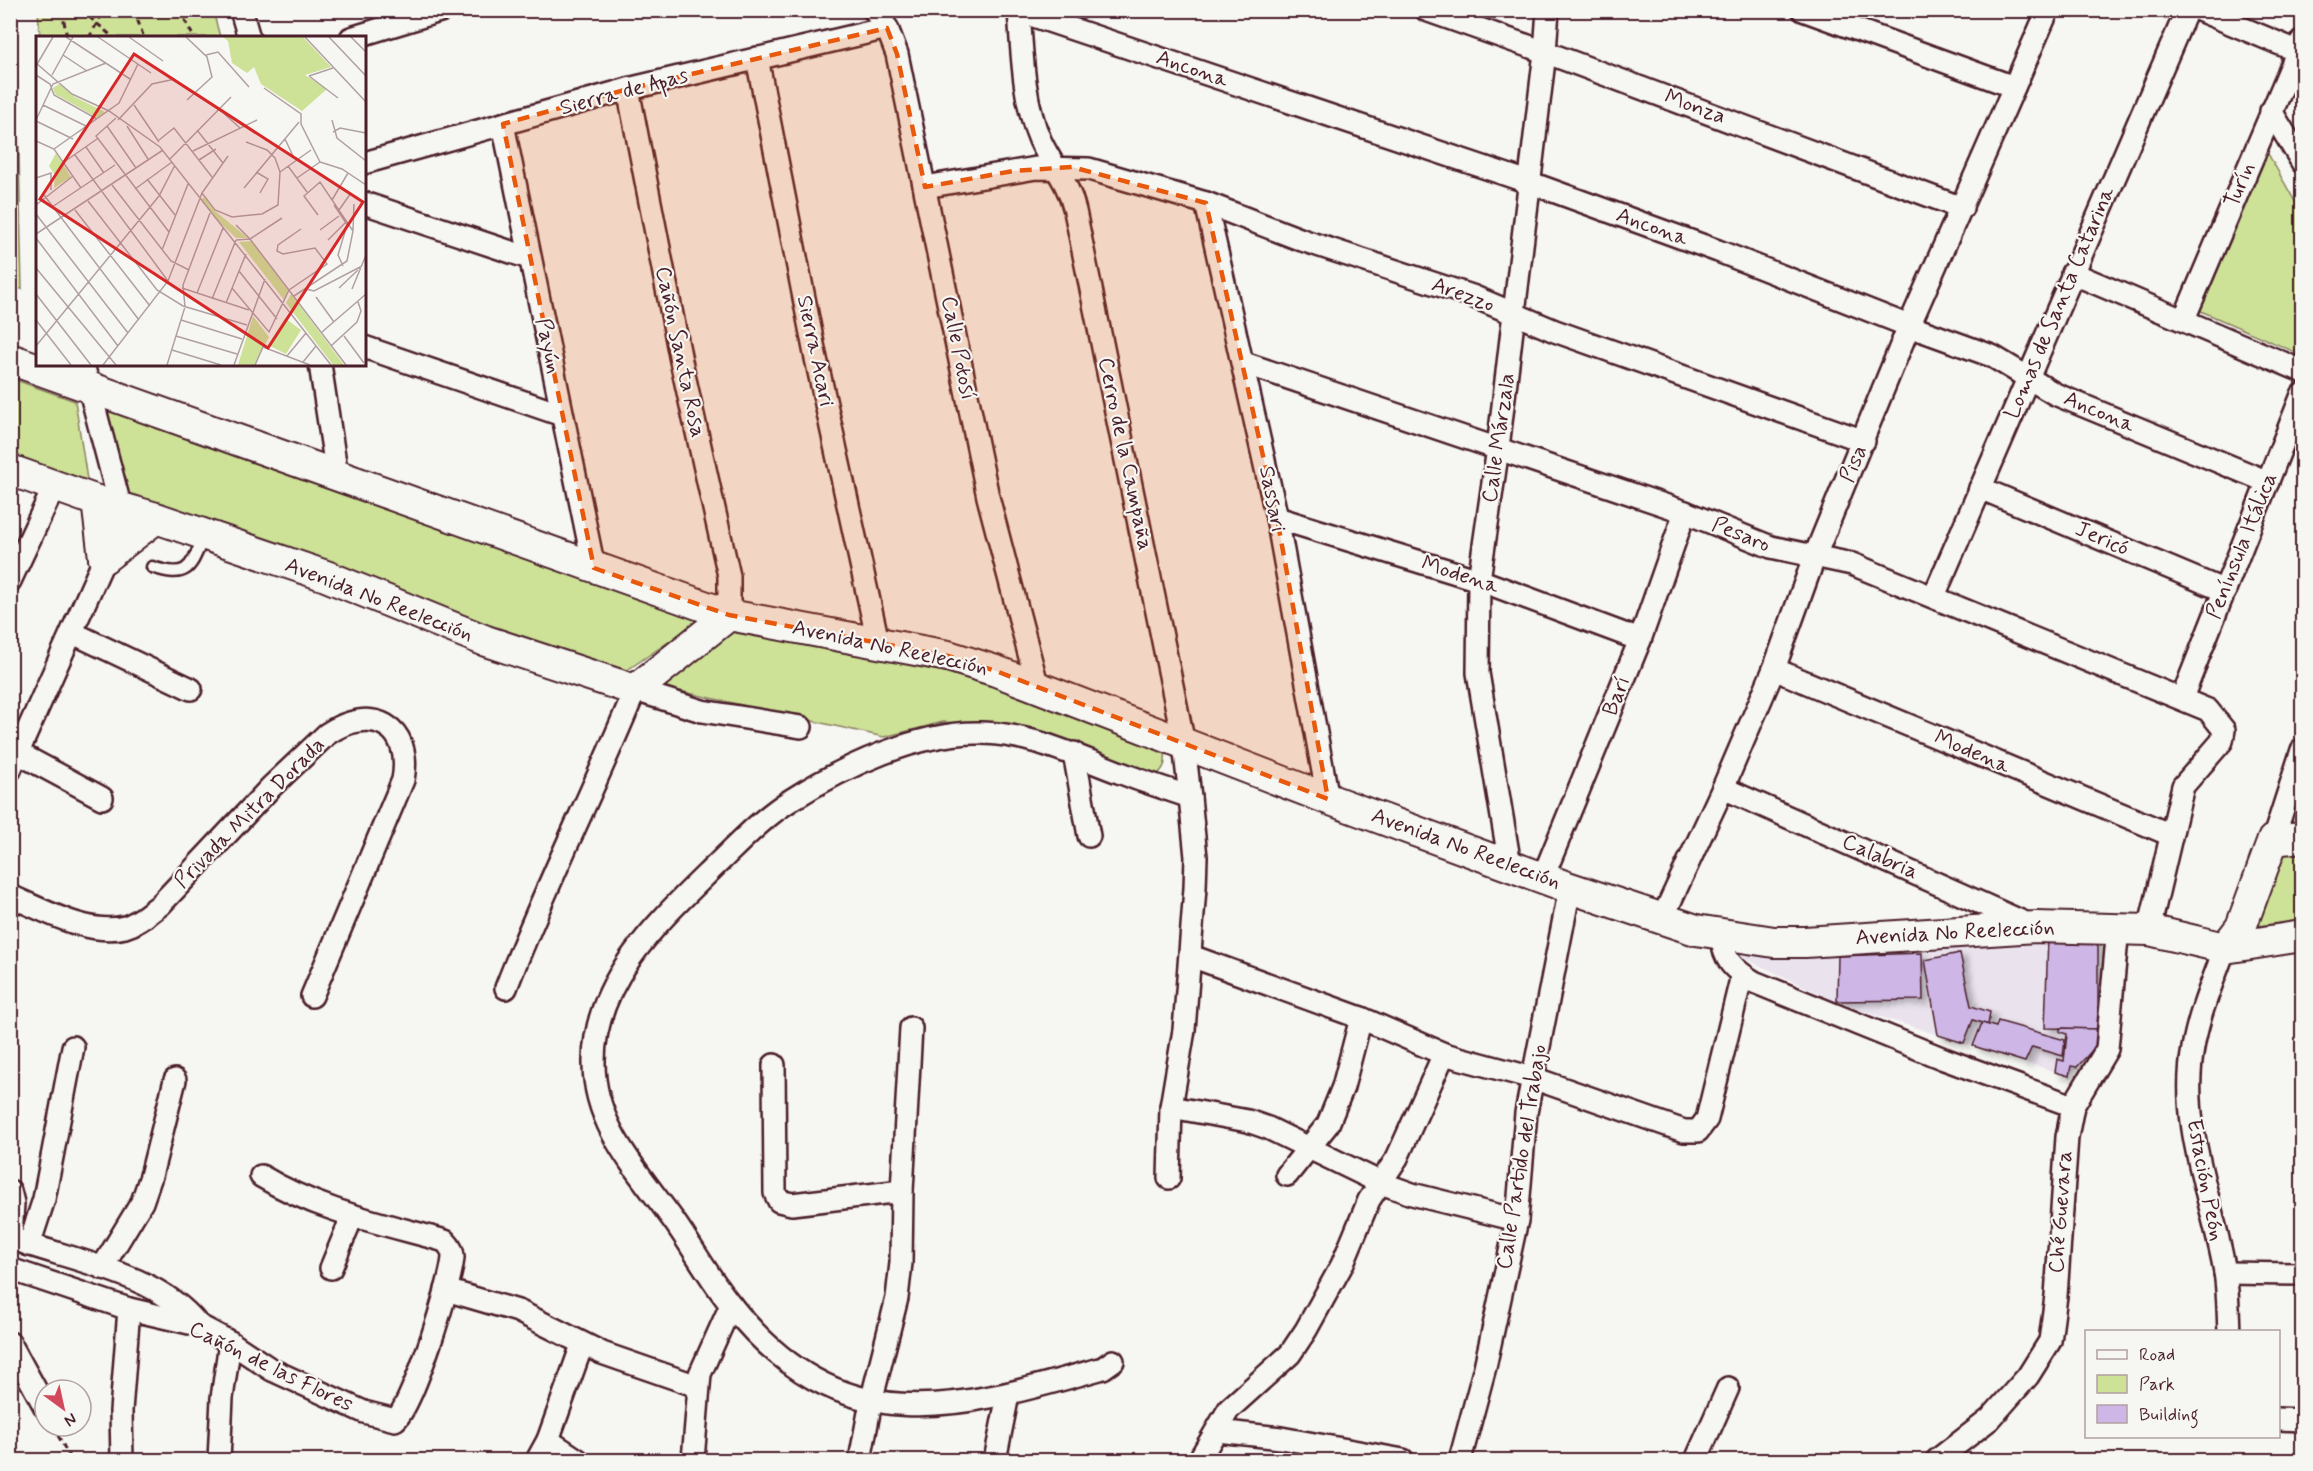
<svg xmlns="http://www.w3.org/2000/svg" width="2313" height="1471" font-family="Mynerve,sans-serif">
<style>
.built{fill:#eae3ee}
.green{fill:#cde297;stroke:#8c8061;stroke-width:1.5}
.building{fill:#ceb7e6;stroke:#4a1f2b;stroke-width:1.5;filter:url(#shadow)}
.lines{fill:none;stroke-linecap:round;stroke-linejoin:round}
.lane-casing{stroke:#4a1f2b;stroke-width:15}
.street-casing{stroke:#4a1f2b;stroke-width:26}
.secondary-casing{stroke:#4a1f2b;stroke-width:34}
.path{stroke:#4a1f2b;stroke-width:3;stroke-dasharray:6 4.5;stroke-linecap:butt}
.lane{stroke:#f6f6f2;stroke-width:10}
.street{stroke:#f6f6f2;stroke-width:21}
.secondary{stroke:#f6f6f2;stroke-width:30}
.marked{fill:#e8590c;fill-opacity:0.2;stroke:#e8590c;stroke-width:4.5;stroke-dasharray:12 8;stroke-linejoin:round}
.labels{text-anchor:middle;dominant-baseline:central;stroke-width:4.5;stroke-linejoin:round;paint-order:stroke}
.street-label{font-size:22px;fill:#4a1f2b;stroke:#f6f6f2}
.inset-road{fill:none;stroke:#b1a0a2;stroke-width:1.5}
.view{fill:#d62828;fill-opacity:0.15;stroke:#d62828;stroke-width:3}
.inset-edge{fill:none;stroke:#4a1f2b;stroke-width:3}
</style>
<defs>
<filter id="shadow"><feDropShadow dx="6" dy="4" stdDeviation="3" flood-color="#0004"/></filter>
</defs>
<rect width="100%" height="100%" fill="#f6f6f2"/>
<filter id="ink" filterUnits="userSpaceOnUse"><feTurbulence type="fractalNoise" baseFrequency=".0167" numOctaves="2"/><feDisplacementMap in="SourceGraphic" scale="12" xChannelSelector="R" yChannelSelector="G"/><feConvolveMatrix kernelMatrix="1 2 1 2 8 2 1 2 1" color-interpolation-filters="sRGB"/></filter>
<g filter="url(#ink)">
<polygon class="built" points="2098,931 2098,1044 2069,1076 1846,1006 1729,951 1801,957"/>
<g class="green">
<polygon points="38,11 213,11 220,37 40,37"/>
<polygon points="16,19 22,289 10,288 10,20"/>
<polygon points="2262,143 2302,214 2302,355 2194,308"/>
<polygon points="10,378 75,401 88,486 11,457"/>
<polygon points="108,411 699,621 617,677 126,500"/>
<path d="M 736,629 L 970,677 L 1165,751 C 1166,763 1165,768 1156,776 L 1011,727 L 943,722 L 884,737 L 653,685 Z"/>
<polygon points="2302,849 2302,920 2250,927 2276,851"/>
</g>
<g class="building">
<polygon points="2098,931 2098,1029 2045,1028 2048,936"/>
<polygon points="1922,953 1923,1000 1837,1001 1838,956"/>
<polygon points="1960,953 1971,1006 1990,1012 1988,1025 1973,1020 1964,1043 1938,1035 1925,960"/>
<polygon points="1998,1021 2065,1040 2063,1056 2032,1047 2025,1062 1973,1046 1982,1023 1996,1027"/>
<polygon points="2060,1028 2098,1029 2098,1044 2077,1067 2071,1066 2069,1076 2055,1072 2057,1059 2064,1061 2067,1034 2060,1032"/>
</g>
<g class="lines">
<g class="lane-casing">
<path id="lane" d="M 152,567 C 189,579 190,568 204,536"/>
</g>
<g class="street-casing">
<g id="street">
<polyline points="241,10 249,38"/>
<polyline points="874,10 887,28 897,54 988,497 1038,688"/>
<path d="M 1019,10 C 1022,52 1023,101 1040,140 C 1052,167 1067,178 1075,211 L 1184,744 L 1190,797 C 1167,789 1144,782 1121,773 C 1075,756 1032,734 982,733 C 919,731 843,767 791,800 C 762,818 738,844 714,867 C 660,920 594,980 594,1061 C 593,1126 639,1172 674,1221 C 693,1248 710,1279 731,1305 C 841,1444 956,1410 1103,1368 L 1113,1361"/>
<polyline points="1426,10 1545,52 1962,208"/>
<polyline points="1803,10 2014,87"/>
<polyline points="2199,10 2297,51"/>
<polyline points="1019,11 1531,183 1718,251 1909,326 1992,356 2055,394 2268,482"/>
<polyline points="351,38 443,10"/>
<polyline points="757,58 815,354 878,642"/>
<polyline points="628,89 681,361 729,576 729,615"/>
<polyline points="2271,111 2302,162"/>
<polyline points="503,124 594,568"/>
<polyline points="364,163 628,89 887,28"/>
<polyline points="925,187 1036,168 1089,169 1206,203 1302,240 1472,296 1555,331 1864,441"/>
<polyline points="364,203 529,258"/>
<polyline points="1206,203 1277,518 1328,799"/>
<polyline points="2072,273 2302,371"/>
<polyline points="2184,319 2302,41"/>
<polyline points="364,347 562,415"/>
<polyline points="1244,363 1685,512 1771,547 1852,564 2208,710 2224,730 2222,741 2183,786 2149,930"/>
<polyline points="320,364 337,476"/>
<polyline points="1980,488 2225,591"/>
<polyline points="1277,518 1479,580 1640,640"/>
<polyline points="10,581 55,485"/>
<polyline points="1934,596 2187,10"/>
<polyline points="73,633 191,689"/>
<polyline points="1774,669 2171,835"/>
<polyline points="2182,698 2302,395"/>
<polyline points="18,753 102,798"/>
<polyline points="1074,753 1089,836"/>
<polyline points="10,770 111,544 121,509 83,364"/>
<polyline points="1723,788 2032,926"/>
<polyline points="2273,840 2302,750"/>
<polyline points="1510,865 1478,673 1479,580 1498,448 1545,52 1548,10"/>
<polyline points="1543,877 1640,640 1685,512"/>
<path d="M 10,896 C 44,910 88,936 125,927 C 139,923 149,913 160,905 L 271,787 L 327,734 C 371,704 413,725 403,780 L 312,996"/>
<polyline points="1662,919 1723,788 1774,669 1814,558 1909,326 2048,10"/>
<path d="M 1722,936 C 1723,960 1734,970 1754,982 L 1944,1059 L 2073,1106"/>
<path d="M 2225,948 C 2213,981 2199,1013 2193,1048 C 2179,1125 2212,1197 2225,1272 C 2228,1291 2228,1312 2229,1332"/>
<polyline points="1191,956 1361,1018 1444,1054 1533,1078 1684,1131 1698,1131 1707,1119 1742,975"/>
<path d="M 506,988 C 545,887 594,790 635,690 L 702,711 L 801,727"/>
<polyline points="774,1065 775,1193 779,1201 792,1204 902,1191"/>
<polyline points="1171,1107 1248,1121 1268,1128 1381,1183 1412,1194 1517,1220"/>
<polyline points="1287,1175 1328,1124 1343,1087 1361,1018"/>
<polyline points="1169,1178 1171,1107 1184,1030 1195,888 1196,857 1190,797"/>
<polyline points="10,1191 13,1203 11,1238"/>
<path d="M 10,1238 C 69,1260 158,1273 198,1325"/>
<polyline points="29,1245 44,1199 73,1047"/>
<polyline points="102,1268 142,1202 151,1176 175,1080"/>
<polyline points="331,1268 352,1217"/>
<path d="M 10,1269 L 129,1309 L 198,1325 L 230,1342 L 272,1370 L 364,1412 L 395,1420 C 412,1408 452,1281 453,1257 C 453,1251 450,1246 445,1241 C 381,1223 319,1211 261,1176"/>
<polyline points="2225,1273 2302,1274"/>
<polyline points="446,1290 518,1311 602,1353 697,1386"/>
<polyline points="10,1343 45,1407"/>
<polyline points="2278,1419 2302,1420"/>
<polyline points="1217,1431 1281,1438 1403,1460"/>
<polyline points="548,1440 578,1460"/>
<polyline points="122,1460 121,1411 129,1309"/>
<polyline points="219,1460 222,1398 230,1342"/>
<polyline points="537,1460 548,1440 582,1345"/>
<polyline points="693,1460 700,1374 731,1305"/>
<polyline points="860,1460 871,1402 897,1298 901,1263 902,1191 911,1028"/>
<polyline points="995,1460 1008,1395"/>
<polyline points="1199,1460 1229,1409 1290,1354 1306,1330 1342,1265 1369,1200 1397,1158 1444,1054"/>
<polyline points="1460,1460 1485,1367 1517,1220 1526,1113 1570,888"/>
<polyline points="1696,1460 1728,1388"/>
<polyline points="1937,1460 1990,1419 2028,1376 2050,1341 2056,1296 2067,1137 2073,1106 2107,1049 2118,927"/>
</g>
</g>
<g class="secondary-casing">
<g id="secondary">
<polyline points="10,359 729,615 948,656 996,671 1328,799 1570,888 1696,930 1774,942 1805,942 2036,927 2149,930 2225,948 2302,936"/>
<polyline points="10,470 97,501 156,518 326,576 486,641 635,690 729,615"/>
<polyline points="97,501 104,558"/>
<polyline points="104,558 156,518"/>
<polyline points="2225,948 2241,927 2273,840 2302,837"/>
</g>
</g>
<g class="path">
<polyline points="62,10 67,38"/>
<polyline points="81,10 114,38"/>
<polyline points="134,10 144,38"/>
<polyline points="180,10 194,38"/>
<polyline points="89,38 104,10"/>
<polyline points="53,1426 71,1460"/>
</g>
<use href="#lane" class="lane"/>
<use href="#street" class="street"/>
<use href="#secondary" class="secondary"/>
</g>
</g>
<path class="marked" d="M 887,28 L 897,54 L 925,187 L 1013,171 L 1072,167 L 1206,203 L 1277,518 L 1328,799 L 996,671 L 948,656 L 729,615 L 594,568 L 503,124 L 628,89 Z"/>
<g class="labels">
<g class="street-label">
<text transform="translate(1192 69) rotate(19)">Ancona</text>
<text transform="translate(624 92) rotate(-15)">Sierra de Apas</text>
<text transform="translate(1695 107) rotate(20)">Monza</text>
<text transform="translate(2240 185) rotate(-67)">Turín</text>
<text transform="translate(1652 227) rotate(20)">Ancona</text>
<text transform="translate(1463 295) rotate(20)">Arezzo</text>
<text transform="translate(2060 303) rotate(-67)">Lomas de Santa Catarina</text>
<text transform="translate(548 346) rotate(78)">Payún</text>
<text transform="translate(958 348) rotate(79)">Calle Potosí</text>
<text transform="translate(815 351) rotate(78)">Sierra Acari</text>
<text transform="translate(680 352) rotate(78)">Cañón Santa Rosa</text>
<text transform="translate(2099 412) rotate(23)">Ancona</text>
<text transform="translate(1499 438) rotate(-82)">Calle Márzala</text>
<text transform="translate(1125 454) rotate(78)">Cerro de la Campaña</text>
<text transform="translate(1854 464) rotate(-67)">Pisa</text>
<text transform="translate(1272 499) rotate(79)">Sassari</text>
<text transform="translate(1741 535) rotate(22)">Pesaro</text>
<text transform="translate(2102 539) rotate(23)">Jericó</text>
<text transform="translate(2242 546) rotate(-68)">Península Itálica</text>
<text transform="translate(1460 575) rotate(18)">Modena</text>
<text transform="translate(379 600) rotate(21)">Avenida No Reelección</text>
<text transform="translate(890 648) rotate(12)">Avenida No Reelección</text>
<text transform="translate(1617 696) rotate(-68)">Barí</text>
<text transform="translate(1972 752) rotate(23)">Modena</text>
<text transform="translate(250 813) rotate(-45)">Privada Mitra Dorada</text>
<text transform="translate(1466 849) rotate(20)">Avenida No Reelección</text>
<text transform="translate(1880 857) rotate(24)">Calabria</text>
<text transform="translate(1955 933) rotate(-3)">Avenida No Reelección</text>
<text transform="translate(1522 1157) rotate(-81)">Calle Partido del Trabajo</text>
<text transform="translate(2205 1180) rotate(79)">Estación Peón</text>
<text transform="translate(2061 1212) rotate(-86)">Ché Guevara</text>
<text transform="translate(271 1367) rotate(26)">Cañón de las Flores</text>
</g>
</g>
<g transform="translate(36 36)">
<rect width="330" height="330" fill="#f6f6f2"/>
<path d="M 187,1 L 267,1 L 295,31 L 269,39 L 291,53 L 266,75 L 225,48 L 218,31 L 211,37 L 196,27 L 192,5 ZM 23,48 L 39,61 L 69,76 L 62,82 L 19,58 L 17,52 ZM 20,117 L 35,141 L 18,152 L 19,139 L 13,130 ZM 168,161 L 179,175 L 212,202 L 200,202 L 180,183 L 165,163 ZM 215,205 L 252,254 L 248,264 L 203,206 ZM 255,258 L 308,329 L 297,329 L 250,267 ZM 217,280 L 233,301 L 218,329 L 202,329 ZM 249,282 L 265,294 L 250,318 L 232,309 Z" fill="#cde297"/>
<path class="inset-road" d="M 30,1 L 94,43M 62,1 L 115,37M 93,1 L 127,25M 150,1 L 171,21 L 176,41 L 151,64M 269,1 L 330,66M 293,1 L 330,40M 315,1 L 330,16M 27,19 L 51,35M 170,19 L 182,16 L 213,51M 0,27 L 36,58 L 73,75 L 124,111 L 295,329M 0,30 L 17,1M 0,39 L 14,48 L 18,59 L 61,83M 16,39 L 37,1M 273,40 L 302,62M 273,40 L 297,32M 228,52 L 265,78 L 265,88 L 284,126M 7,69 L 52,91M 98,69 L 123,106M 183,73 L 204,92M 80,82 L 60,100 L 133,196M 0,84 L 17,48 L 70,27M 82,84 L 116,48 L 139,43M 296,84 L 301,102 L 330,125M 0,85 L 37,103M 71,90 L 100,132M 91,90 L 112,123M 161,94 L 187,127M 297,96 L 304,92 L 330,97M 249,103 L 258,122M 123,104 L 138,92 L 176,141M 0,105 L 18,113 L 45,152M 50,111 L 68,137M 18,113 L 83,67 L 102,28M 157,115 L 221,84M 39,119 L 132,245M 134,123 L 195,61M 163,124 L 180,113M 28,126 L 61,103M 284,126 L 306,133 L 330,149M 252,130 L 271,156M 220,136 L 232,143 L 224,157M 244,136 L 275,114M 0,142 L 15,137 L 15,154M 261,142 L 284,126M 111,143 L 139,179M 76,149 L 135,225 L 153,234M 208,152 L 263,86M 99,153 L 136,126M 166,157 L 192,120M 8,159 L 103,284M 296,164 L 312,137M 52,165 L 121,254 L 147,270 L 211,289M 0,169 L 37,140M 298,169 L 312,190M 16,171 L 79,129M 39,174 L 114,270M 303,174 L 315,157M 0,178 L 92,297M 200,189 L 214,203 L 246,182M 284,194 L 303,180M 317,194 L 318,168M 0,198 L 127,114M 0,202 L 82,310M 200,204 L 214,203 L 310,329M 292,204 L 309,187M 126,214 L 152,148M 307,230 L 302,219 L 311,189M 0,232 L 80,329M 203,235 L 241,283M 146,252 L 213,274M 196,252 L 233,296 L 253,254 L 291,228 L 279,212 L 247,218 L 241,215 L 242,209 L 265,193M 303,252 L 322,234M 270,253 L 278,255 L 326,230M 316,253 L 330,219M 161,257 L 187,192M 0,258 L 55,329M 258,260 L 311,225 L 317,195 L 284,146 L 268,160 L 282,179M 280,261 L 298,286M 176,263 L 200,204M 190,267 L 210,218M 0,284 L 35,329M 145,284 L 206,303M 286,296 L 330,258M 140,300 L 201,318M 308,300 L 328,327M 0,310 L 123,160 L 139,129M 295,310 L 321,286 L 325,275 L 322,266M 136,314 L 185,329M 251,320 L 270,297M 267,326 L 280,310M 67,329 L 132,245 L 166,157 L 179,174 L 196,181 L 226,178 L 242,169 L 244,136 L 239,122 L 231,114 L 210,106M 131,329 L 149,271 L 147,249 L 174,177M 198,329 L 229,243M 219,329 L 227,311 L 274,329"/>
<path class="view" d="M 98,18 L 327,166 L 232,312 L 4,163 Z"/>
<rect width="330" height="330" class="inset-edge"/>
</g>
<rect width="2313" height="1471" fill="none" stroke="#f6f6f2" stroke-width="36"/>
<rect x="18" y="18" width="2277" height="1435" fill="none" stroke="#4a1f2b" stroke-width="2" filter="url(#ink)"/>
<rect x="2085" y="1330" width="195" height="108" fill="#f6f6f2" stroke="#b1a0a2" stroke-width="1.5"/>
<rect x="2097" y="1350" width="30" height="9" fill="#f6f6f2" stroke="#b1a0a2" stroke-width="1.5"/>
<text x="2139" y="1360" font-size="18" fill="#4a1f2b">Road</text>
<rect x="2097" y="1375" width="30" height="18" fill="#cde297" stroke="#b1a0a2" stroke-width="1.5"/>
<text x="2139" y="1390" font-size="18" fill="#4a1f2b">Park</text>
<rect x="2097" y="1405" width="30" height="18" fill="#ceb7e6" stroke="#b1a0a2" stroke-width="1.5"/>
<text x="2139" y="1420" font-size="18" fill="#4a1f2b">Building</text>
<g transform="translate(63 1408) rotate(147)"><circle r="28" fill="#f6f6f2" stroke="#b1a0a2" stroke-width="1.5"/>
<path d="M0-4.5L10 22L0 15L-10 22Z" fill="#d1495b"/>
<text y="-9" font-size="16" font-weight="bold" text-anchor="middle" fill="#4a1f2b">N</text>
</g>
</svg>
